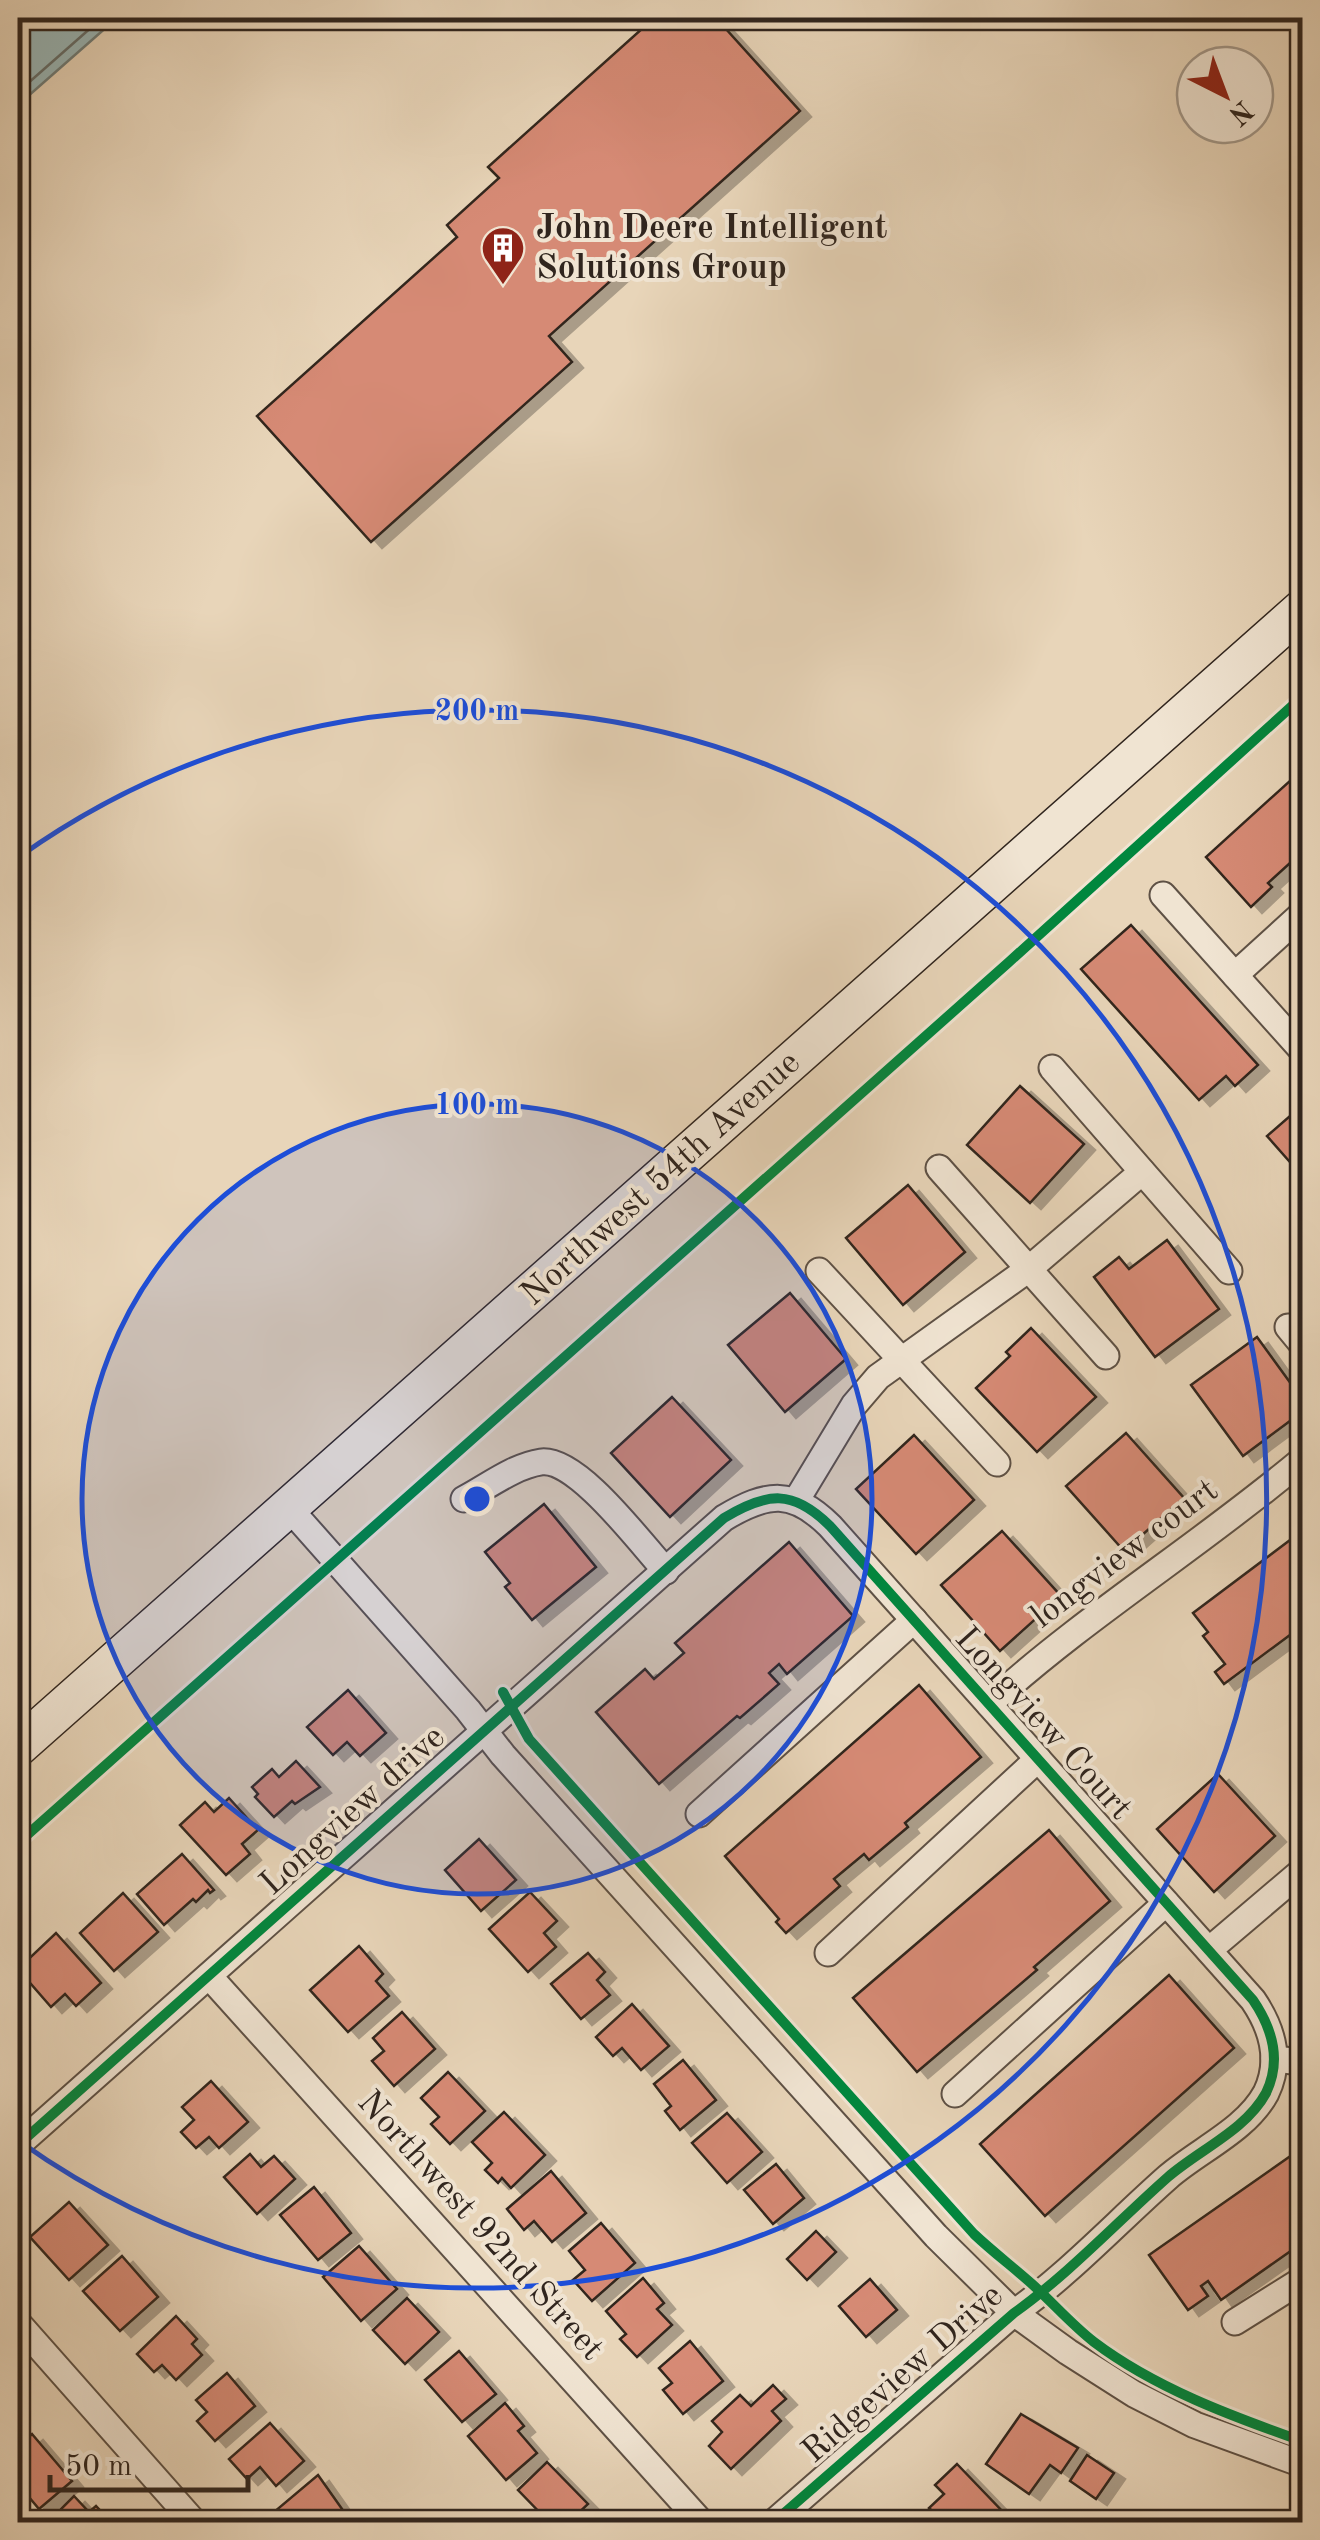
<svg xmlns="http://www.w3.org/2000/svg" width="1320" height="2540" font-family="'Old Standard TT',serif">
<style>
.water{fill:#99b7b8;stroke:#6f7d7a;stroke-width:2.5}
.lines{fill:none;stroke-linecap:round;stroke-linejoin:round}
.shore{stroke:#646e6b;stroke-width:2.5}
.building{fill:#d68a74;stroke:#30251e;stroke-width:2.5;filter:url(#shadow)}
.street-casing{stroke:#5e5145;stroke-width:29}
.secondary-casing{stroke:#30251e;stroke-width:41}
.street{stroke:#f0e4d2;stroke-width:25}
.secondary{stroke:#f0e4d2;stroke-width:38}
.cycleway-casing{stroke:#f0e4d2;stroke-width:16}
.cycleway{stroke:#00873e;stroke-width:10}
.ring{fill:none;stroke:#1d4ed8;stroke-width:5}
.labels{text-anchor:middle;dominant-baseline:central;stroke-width:8;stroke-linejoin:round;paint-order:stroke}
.poi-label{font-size:35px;font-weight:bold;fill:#30251e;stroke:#f0e4d2;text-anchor:start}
.street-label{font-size:35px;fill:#30251e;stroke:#f0e4d2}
.centre{fill:#1d4ed8;stroke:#f0e4d2;stroke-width:5}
.ring-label{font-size:30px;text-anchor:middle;font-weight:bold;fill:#1d4ed8;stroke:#f0e4d2;stroke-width:8;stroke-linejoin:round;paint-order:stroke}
</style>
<defs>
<filter id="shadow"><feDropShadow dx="11" dy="6" stdDeviation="0" flood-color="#0004"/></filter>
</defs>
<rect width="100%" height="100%" fill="#e8d5b9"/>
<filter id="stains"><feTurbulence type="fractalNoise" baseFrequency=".002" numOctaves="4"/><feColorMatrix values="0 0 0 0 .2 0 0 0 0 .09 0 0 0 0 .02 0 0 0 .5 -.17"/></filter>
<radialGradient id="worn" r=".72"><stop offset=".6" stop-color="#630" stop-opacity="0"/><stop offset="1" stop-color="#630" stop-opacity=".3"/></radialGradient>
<polygon class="water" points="18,18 117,18 18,105"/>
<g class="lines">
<polyline class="shore" points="18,92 102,18"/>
</g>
<g class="building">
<polygon points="654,18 716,18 800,111 549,336 572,362 371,542 257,416 457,237 447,225 499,178 488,167"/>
<polygon points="1302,770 1302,858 1293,866 1290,863 1268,883 1272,887 1251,907 1206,857"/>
<polygon points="1131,925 1258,1065 1235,1086 1226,1076 1199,1100 1081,969"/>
<polygon points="1020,1086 1084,1144 1030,1203 967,1145"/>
<polygon points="1290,1116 1302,1131 1302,1149 1289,1161 1267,1136"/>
<polygon points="908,1185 965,1252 903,1305 846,1238"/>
<polygon points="1167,1240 1219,1309 1155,1357 1094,1277 1119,1257 1129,1269"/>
<polygon points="790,1293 846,1359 785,1412 728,1345"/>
<polygon points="1031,1328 1096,1397 1037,1452 976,1388 1010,1356 1006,1352"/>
<polygon points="1257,1337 1302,1399 1302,1412 1243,1456 1191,1385"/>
<polygon points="672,1397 731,1460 670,1517 611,1453"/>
<polygon points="1126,1433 1184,1498 1124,1551 1066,1486"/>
<polygon points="914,1435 974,1500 916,1554 856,1489"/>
<polygon points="544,1504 596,1567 532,1620 505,1587 510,1583 485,1552"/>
<polygon points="1002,1531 1061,1596 1000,1651 941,1585"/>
<polygon points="1302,1531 1302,1626 1224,1684 1215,1672 1225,1664 1203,1636 1208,1632 1193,1613"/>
<polygon points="789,1542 853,1616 787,1674 779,1664 769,1673 779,1684 740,1718 737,1716 659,1784 596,1712 645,1669 654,1679 684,1653 675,1643"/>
<polygon points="919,1685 981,1757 905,1823 908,1827 869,1860 864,1854 834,1879 840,1886 786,1933 776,1922 779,1919 725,1856"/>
<polygon points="348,1690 386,1733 360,1756 347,1742 333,1755 307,1727"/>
<polygon points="296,1761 320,1787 295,1804 292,1801 274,1817 255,1797 258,1794 252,1787 272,1769 279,1777"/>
<polygon points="1218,1774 1275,1836 1214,1892 1157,1829"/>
<polygon points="229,1798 258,1830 242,1844 250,1854 226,1875 180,1825 205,1802 214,1812"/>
<polygon points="1049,1830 1110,1901 1034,1967 1037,1970 917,2072 853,1998"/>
<polygon points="479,1839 516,1880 481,1911 445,1870"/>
<polygon points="182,1854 214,1890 210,1893 208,1890 196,1902 193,1899 164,1925 137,1894"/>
<polygon points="530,1892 557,1921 544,1933 556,1947 528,1972 489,1929"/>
<polygon points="123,1893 158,1932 114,1971 80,1933"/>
<polygon points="56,1933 101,1983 76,2006 65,1994 51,2007 18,1969"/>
<polygon points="359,1946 383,1974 376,1981 389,1996 348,2032 310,1990"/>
<polygon points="588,1953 605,1972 597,1980 610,1995 581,2019 551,1984"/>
<polygon points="1169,1975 1234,2048 1045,2216 980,2144"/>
<polygon points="632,2004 669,2046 641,2070 622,2048 613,2056 596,2037"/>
<polygon points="402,2012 435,2049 394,2086 372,2061 384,2051 373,2038"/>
<polygon points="683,2060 716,2100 680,2130 665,2111 671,2106 654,2084"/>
<polygon points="448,2072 485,2111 450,2144 431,2124 439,2117 421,2098"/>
<polygon points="211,2081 248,2122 219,2148 209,2137 196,2148 181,2132 194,2120 182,2107"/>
<polygon points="504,2112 545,2155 511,2188 502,2178 498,2183 485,2170 492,2163 472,2142"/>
<polygon points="727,2113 762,2152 727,2183 692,2143"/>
<polygon points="1302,2148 1302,2243 1221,2300 1208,2281 1201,2286 1208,2296 1188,2310 1149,2255"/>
<polygon points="250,2154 261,2167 274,2156 295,2179 257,2214 224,2177"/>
<polygon points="776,2164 804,2198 773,2224 744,2190"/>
<polygon points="551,2171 586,2213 552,2242 534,2221 524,2230 507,2209"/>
<polygon points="314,2187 351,2233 318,2260 280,2215"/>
<polygon points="69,2202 108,2245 69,2280 30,2237"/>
<polygon points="601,2223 635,2263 592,2301 573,2280 585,2270 569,2251"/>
<polygon points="816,2231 836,2252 807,2280 787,2259"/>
<polygon points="359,2246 397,2289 361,2321 323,2277"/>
<polygon points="122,2256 158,2297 120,2331 83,2291"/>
<polygon points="643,2278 664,2303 657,2309 672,2325 637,2357 620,2339 626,2334 606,2311"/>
<polygon points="870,2279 897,2310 866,2337 839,2306"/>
<polygon points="407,2298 439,2332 405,2364 373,2330"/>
<polygon points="176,2316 197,2339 192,2344 202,2355 176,2380 162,2365 154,2372 137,2354"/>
<polygon points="690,2341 723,2381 683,2414 663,2390 672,2383 659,2368"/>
<polygon points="459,2351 496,2394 462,2422 425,2380"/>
<polygon points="227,2373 255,2406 215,2441 197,2421 207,2412 196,2400"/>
<polygon points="773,2385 786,2399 772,2411 781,2421 731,2469 709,2446 722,2432 712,2421 740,2395 751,2406"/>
<polygon points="505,2403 524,2426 518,2431 537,2453 506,2480 468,2436"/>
<polygon points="1021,2414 1078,2448 1061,2473 1050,2465 1029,2494 986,2464"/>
<polygon points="270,2423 304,2461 276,2486 260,2467 247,2479 229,2459"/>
<polygon points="32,2434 72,2481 39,2509 18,2484 18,2447"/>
<polygon points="1087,2455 1114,2473 1096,2499 1070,2481"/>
<polygon points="547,2462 588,2504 569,2522 549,2522 518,2490"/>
<polygon points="957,2464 1004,2513 994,2522 943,2522 929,2508 944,2494 935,2485"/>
<polygon points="318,2475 347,2516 339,2522 283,2522 274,2512"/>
<polygon points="74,2496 89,2512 96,2506 111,2522 48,2522"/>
</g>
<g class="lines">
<g class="street-casing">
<g id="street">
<polyline points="1163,895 1302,1050"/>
<polyline points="1235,975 1302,914"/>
<polyline points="1052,1068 1229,1271"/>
<polyline points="939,1168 1106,1356"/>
<polyline points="819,1271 997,1463"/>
<polyline points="1288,1327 1302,1344"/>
<path d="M 464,1499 C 487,1487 514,1466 541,1462 C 577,1457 641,1544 666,1571"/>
<polyline points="796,1501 854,1405 878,1377 1030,1268 1142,1172"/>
<polyline points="289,1508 468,1710 503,1755 936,2236 1014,2313 1068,2352 1134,2394 1195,2425 1302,2464"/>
<path d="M 989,1704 C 1087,1615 1201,1545 1302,1460"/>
<polyline points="699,1814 914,1620"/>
<polyline points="1209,1950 1302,1871"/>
<polyline points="828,1953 1038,1759"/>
<polyline points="209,1976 701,2522"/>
<polyline points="1274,2059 1302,2062"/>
<polyline points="955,2094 1166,1903"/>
<path d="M 18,2145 L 724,1518 C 767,1492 793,1489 830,1526 L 1253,2000 C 1272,2028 1282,2060 1266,2093 C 1246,2130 1199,2150 1168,2177 C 1117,2222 1070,2273 1014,2313 L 774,2522"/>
<polyline points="1235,2322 1302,2280"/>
<polyline points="18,2323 194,2522"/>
</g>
</g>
<g class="secondary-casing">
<polyline id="secondary" points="18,1747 1302,609"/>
</g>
<use href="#street" class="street"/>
<use href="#secondary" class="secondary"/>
<g class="cycleway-casing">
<g id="cycleway">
<path d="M 503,1692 L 529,1739 L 974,2234 C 993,2252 1013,2267 1032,2284 C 1053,2303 1072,2325 1094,2342 C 1155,2388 1231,2416 1302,2441"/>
<polyline points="18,1843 1009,962 1302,697"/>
<path d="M 18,2145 L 724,1518 C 767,1492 793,1489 830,1526 L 1253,2000 C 1272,2028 1282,2060 1266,2093 C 1246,2130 1199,2150 1168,2177 C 1117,2222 1070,2273 1014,2313 L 774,2522"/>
</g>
</g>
<use href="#cycleway" class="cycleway"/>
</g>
<circle cx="477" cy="1499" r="395" fill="#1d4ed8" fill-opacity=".12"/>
<g class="ring">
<circle cx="477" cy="1499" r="395"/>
<path d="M19 857A789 789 0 1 1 19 2141"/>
</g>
<defs>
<g id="building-pin" transform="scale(2.25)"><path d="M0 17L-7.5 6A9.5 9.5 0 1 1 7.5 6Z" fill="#8f2418" stroke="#f0e4d2"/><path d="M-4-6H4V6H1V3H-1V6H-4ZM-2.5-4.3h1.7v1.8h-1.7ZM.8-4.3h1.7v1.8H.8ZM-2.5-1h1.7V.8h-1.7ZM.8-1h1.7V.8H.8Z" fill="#fff"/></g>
</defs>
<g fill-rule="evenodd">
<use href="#building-pin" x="503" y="248"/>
</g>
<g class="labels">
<g class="poi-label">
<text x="536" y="228">John Deere Intelligent<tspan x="536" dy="40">Solutions Group</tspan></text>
</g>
<g class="street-label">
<text transform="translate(661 1179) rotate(-42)">Northwest 54th Avenue</text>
<text transform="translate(1125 1554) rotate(-37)">longview court</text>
<text transform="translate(1043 1724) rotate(48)">Longview Court</text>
<text transform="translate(353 1811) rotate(-42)">Longview drive</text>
<text transform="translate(480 2226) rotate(48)">Northwest 92nd Street</text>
<text transform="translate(903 2374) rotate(-41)">Ridgeview Drive</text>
</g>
</g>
<circle cx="477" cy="1499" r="15" class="centre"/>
<g class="ring-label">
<text x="477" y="720">200 m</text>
<text x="477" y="1114">100 m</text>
</g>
<rect width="1320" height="2540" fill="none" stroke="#e8d5b9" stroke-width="60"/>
<rect x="20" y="20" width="1280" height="2500" fill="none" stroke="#30251e" stroke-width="5"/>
<rect x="30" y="30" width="1260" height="2480" fill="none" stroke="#30251e" stroke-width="2.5"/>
<g transform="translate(1225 95) rotate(138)"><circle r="48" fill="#f0e4d2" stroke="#a3988a" stroke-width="2.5"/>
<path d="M0-8L18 38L0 25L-18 38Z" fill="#8f2418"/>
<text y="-15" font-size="28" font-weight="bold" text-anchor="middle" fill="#30251e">N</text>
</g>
<path d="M50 2475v15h198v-15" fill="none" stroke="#30251e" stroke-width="5"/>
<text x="65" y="2475" font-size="30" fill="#30251e" stroke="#f0e4d2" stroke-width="8" paint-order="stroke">50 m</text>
<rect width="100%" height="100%" filter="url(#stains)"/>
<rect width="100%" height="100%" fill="url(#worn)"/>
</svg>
